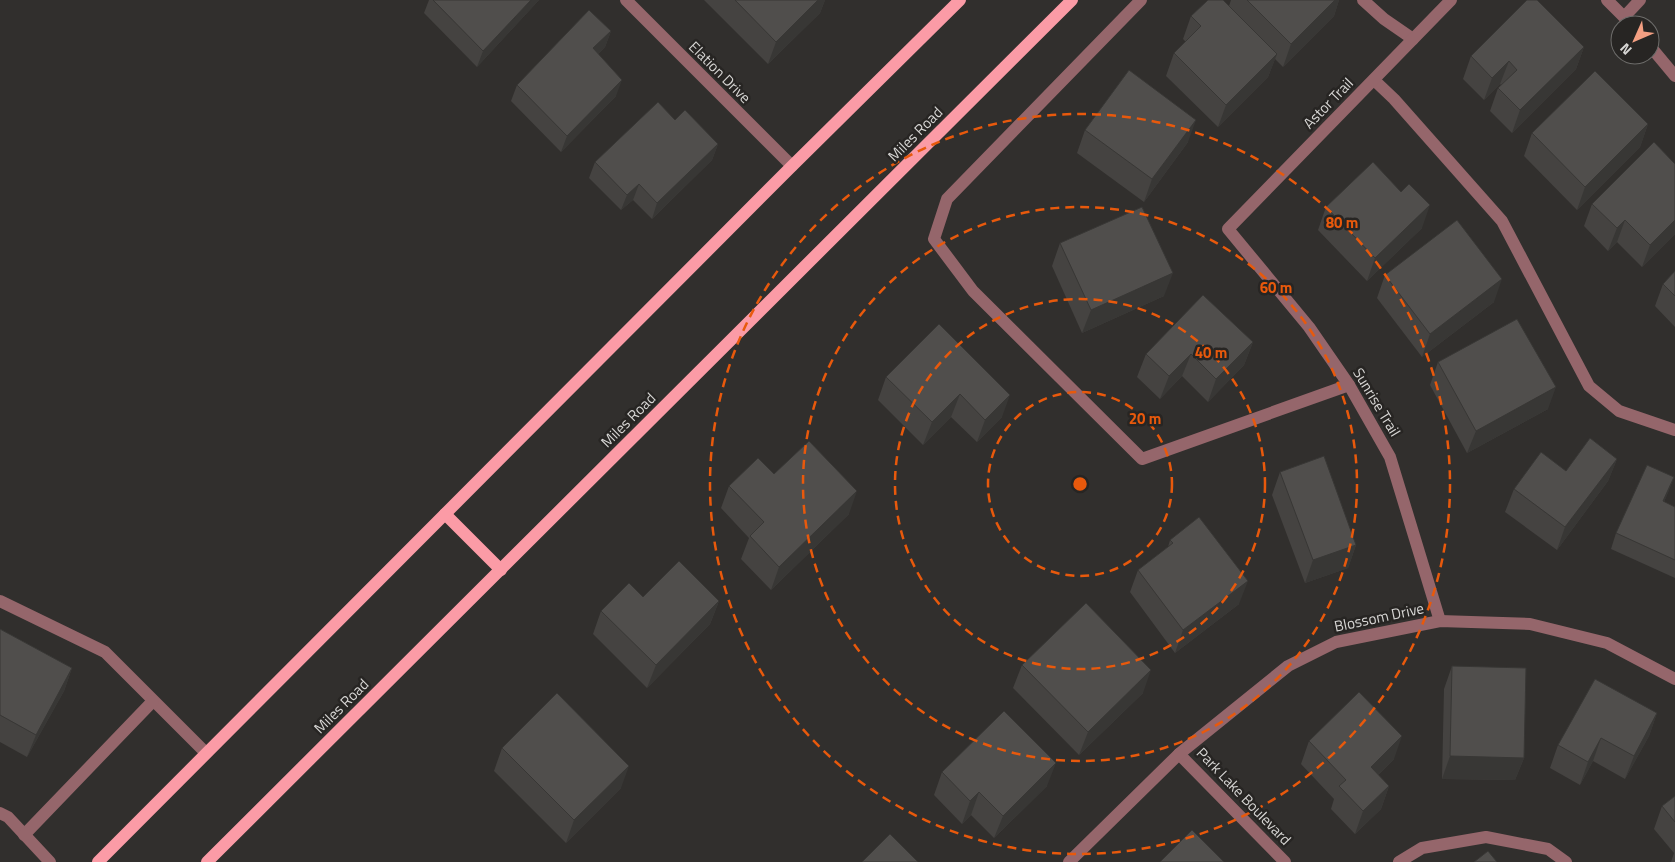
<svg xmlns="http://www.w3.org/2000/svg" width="1675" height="862" font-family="'Titillium Web',sans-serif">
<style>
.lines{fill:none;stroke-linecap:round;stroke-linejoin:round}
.minor{stroke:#95666b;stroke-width:12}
.major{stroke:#fb9ba6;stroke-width:12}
.wall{fill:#454341}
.shaded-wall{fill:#383735}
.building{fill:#504e4c;stroke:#383735}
.ring{fill:none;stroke:#e8590c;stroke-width:2.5;stroke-dasharray:9 6}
.labels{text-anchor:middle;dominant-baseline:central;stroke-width:5;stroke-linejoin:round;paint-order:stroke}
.street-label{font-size:15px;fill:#d7d6d4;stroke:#272523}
.centre{fill:#e8590c;stroke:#272523;stroke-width:2.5}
.ring-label{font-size:15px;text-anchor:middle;font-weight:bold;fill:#e8590c;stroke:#272523;stroke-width:5;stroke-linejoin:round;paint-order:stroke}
</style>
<rect width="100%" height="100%" fill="#312f2d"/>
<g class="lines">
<g class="minor">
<polyline points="626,0 792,166"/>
<polyline points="1141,0 947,199 934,239 973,291 1142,459 1349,385"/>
<polyline points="1363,0 1384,19 1413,39"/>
<polyline points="1607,0 1632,25"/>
<polyline points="1625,16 1640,0"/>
<polyline points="1650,46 1675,76"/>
<polyline points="1374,80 1394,99 1502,221 1589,386 1619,411 1675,430"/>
<polyline points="0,601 105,652 206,753"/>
<polyline points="1440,621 1390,457 1349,385 1309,327 1228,229 1451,0"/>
<polyline points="1179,754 1285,862"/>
<polyline points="0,813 8,817 50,862"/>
<polyline points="24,835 153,701"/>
<polyline points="1069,862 1179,754 1288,666 1336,642 1440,621 1530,624 1607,643 1675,679"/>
<polyline points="1399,862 1422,848 1486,837 1548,849 1566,862"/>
</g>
<g class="major">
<polyline points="445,514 501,570"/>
<polyline points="98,862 792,166 960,0"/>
<polyline points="207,862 1072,0"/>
</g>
</g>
<g class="wall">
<polygon points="429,0 539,0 477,67 424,13"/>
<polygon points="704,0 825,0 820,13 768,64"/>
<polygon points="1231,0 1339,0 1334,16 1283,67 1275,59 1268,77 1218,127 1166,76 1174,53 1186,42 1183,39 1191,16 1229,6"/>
<polygon points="611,31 605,47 598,54 616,96 561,152 511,101 517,85"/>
<polygon points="1584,47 1576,69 1512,133 1490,111 1498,88 1501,85 1500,84 1484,100 1463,79 1471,56"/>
<polygon points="675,120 718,144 712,160 652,219 633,200 621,210 589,178 595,162"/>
<polygon points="1648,124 1640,147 1577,210 1524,156 1532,133"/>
<polygon points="1085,130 1188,142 1144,202 1077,153"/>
<polygon points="1675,164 1675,234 1642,267 1617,242 1608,251 1584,226 1592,204"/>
<polygon points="1326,207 1422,228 1367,281 1318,230"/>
<polygon points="1060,243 1164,296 1082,333 1052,266"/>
<polygon points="1675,271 1675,327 1655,306 1663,284"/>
<polygon points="1385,275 1494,302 1422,357 1377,298"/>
<polygon points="939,324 1002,417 977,442 951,417 923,445 878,400 886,377"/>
<polygon points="1253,342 1244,365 1208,402 1182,376 1160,399 1137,377 1146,354"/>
<polygon points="1438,362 1548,409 1467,453 1430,385"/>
<polygon points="1617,459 1608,481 1557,550 1505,512 1514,489 1566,471"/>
<polygon points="1280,472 1356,545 1348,568 1305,583 1272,495"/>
<polygon points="774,474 849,514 771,590 741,559 749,538 721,508 729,486"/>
<polygon points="1674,477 1664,502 1675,507 1675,578 1611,549 1616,533"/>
<polygon points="1170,540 1239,604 1175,653 1130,592 1138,570 1168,547"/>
<polygon points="719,601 710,624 647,688 593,634 601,611"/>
<polygon points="0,629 72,668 64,691 27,757 0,742"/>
<polygon points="1022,665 1143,693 1079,755 1013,688"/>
<polygon points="1452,666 1524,758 1515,780 1442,779 1444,689"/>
<polygon points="1657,713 1649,736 1625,779 1593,761 1580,785 1550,768 1558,745"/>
<polygon points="1309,741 1394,759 1378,775 1389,786 1381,809 1355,834 1331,809 1334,799 1301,764"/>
<polygon points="502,748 621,788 566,843 494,771"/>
<polygon points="942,772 1047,786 994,838 971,815 962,824 934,795"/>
<polygon points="1675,796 1675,862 1671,862 1674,853 1654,829 1662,806"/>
</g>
<g class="shaded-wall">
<polygon points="531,0 539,0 477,67 483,51"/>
<polygon points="818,0 825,0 820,13 768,64 776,42"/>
<polygon points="1335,0 1339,0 1334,16 1283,67 1291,44"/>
<polygon points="611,31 605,47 587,64 593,48"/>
<polygon points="1584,47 1576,69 1512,133 1520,110"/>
<polygon points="1277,54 1268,77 1218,127 1226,105"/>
<polygon points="1509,61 1500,84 1484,100 1492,78"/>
<polygon points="622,80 616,96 561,152 567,136"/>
<polygon points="1196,120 1188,142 1144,202 1152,179"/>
<polygon points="1648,124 1640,147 1577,210 1585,187"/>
<polygon points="718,144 712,160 652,219 657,203"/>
<polygon points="639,184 633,200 621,210 627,195"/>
<polygon points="1430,205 1422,228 1367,281 1375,258"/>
<polygon points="1625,220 1617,242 1608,251 1617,228"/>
<polygon points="1675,220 1675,234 1642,267 1650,245"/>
<polygon points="1173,273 1164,296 1082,333 1091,310"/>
<polygon points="1502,279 1494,302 1422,357 1430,334"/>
<polygon points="1253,342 1244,365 1208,402 1216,379"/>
<polygon points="1191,354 1182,376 1160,399 1169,376"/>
<polygon points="1556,387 1548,409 1467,453 1476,431"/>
<polygon points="960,394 951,417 923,445 932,422"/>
<polygon points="1010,395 1002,417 977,442 985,420"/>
<polygon points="1617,459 1608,481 1557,550 1565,527"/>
<polygon points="1674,477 1668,493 1657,517 1663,501"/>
<polygon points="857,491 849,514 771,590 779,567"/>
<polygon points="1356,545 1348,568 1305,583 1313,560"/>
<polygon points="1248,581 1239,604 1175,653 1183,630"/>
<polygon points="719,601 710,624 647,688 656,665"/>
<polygon points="72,668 64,691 27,757 36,735"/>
<polygon points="1151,670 1143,693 1079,755 1088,732"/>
<polygon points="1657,713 1649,736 1625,779 1634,756"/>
<polygon points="1402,736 1394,759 1362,790 1371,767"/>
<polygon points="1601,738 1593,761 1580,785 1588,762"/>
<polygon points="1450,756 1524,758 1515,780 1442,779"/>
<polygon points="1056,763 1047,786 994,838 1003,816"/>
<polygon points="629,766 621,788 566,843 574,820"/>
<polygon points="1389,786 1381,809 1355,834 1363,811"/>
<polygon points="979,792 971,815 962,824 970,801"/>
</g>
<g class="building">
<polygon points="433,0 531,0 483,51"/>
<polygon points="735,0 818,0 776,42"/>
<polygon points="1208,0 1223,0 1277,54 1226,105 1174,53 1201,26 1191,16"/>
<polygon points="1247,0 1335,0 1291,44"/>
<polygon points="1527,0 1537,0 1584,47 1520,110 1498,88 1517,70 1509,61 1492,78 1471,56"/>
<polygon points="589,10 611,31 593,48 622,80 567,136 517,85"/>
<polygon points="1129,70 1196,120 1152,179 1085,130"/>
<polygon points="1595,71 1648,124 1585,187 1532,133"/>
<polygon points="658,102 675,120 685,110 718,144 657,203 639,184 627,195 595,162"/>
<polygon points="1654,142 1675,164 1675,220 1650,245 1625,220 1617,228 1592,204"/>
<polygon points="1373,162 1401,192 1409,184 1430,205 1375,258 1326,207"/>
<polygon points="1142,207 1173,273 1091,310 1060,243"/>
<polygon points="1457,220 1502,279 1430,334 1385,275"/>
<polygon points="1675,271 1675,296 1663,284"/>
<polygon points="1203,295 1253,342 1216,379 1191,354 1169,376 1146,354"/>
<polygon points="1517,319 1556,387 1476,431 1438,362"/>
<polygon points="939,324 1010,395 985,420 960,394 932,422 886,377"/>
<polygon points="1590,438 1617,459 1565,527 1514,489 1541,452 1566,471"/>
<polygon points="809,441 857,491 779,567 750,536 764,522 729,486 758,458 774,474"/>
<polygon points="1324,456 1356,545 1313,560 1280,472"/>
<polygon points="1647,465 1674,477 1663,501 1675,507 1675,560 1616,533"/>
<polygon points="1199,517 1248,581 1183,630 1138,570 1173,543 1170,540"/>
<polygon points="679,561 719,601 656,665 601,611 629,583 643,597"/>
<polygon points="1086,603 1151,670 1088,732 1022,665"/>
<polygon points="0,629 72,668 36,735 0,715"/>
<polygon points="1452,666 1526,668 1524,758 1450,756"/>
<polygon points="1595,679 1657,713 1634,756 1601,738 1588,762 1558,745"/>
<polygon points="1359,692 1402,736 1371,767 1389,786 1363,811 1339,786 1346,780 1309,741"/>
<polygon points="557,693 629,766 574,820 502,748"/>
<polygon points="1004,711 1056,763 1003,816 979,792 970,801 942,772"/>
<polygon points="1675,796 1675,822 1662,806"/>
<polygon points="1192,830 1224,862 1160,862"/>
<polygon points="890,834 918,862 862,862"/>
<polygon points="1488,851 1497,862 1474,862"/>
</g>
<g class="ring">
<circle cx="1080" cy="484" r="92"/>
<circle cx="1080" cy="484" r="185"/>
<circle cx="1080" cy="484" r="277"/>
<circle cx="1080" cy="484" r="370"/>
</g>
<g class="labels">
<g class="street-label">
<text transform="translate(720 72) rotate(45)">Elation Drive</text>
<text transform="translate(1328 103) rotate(-46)">Astor Trail</text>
<text transform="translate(915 134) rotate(-45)">Miles Road</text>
<text transform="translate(1377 402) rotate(59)">Sunrise Trail</text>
<text transform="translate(628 420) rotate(-45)">Miles Road</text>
<text transform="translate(1379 617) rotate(-12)">Blossom Drive</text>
<text transform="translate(341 706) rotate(-45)">Miles Road</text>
<text transform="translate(1244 796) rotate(46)">Park Lake Boulevard</text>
</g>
</g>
<circle cx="1080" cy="484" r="8" class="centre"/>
<g class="ring-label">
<text x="1342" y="228">80 m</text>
<text x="1276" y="293">60 m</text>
<text x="1211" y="358">40 m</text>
<text x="1145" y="424">20 m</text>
</g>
<g transform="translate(1635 40) rotate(225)"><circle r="24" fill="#272523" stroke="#6d6c6a"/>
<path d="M0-4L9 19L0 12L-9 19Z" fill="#f39f82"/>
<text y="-8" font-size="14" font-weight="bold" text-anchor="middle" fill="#d7d6d4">N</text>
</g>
</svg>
